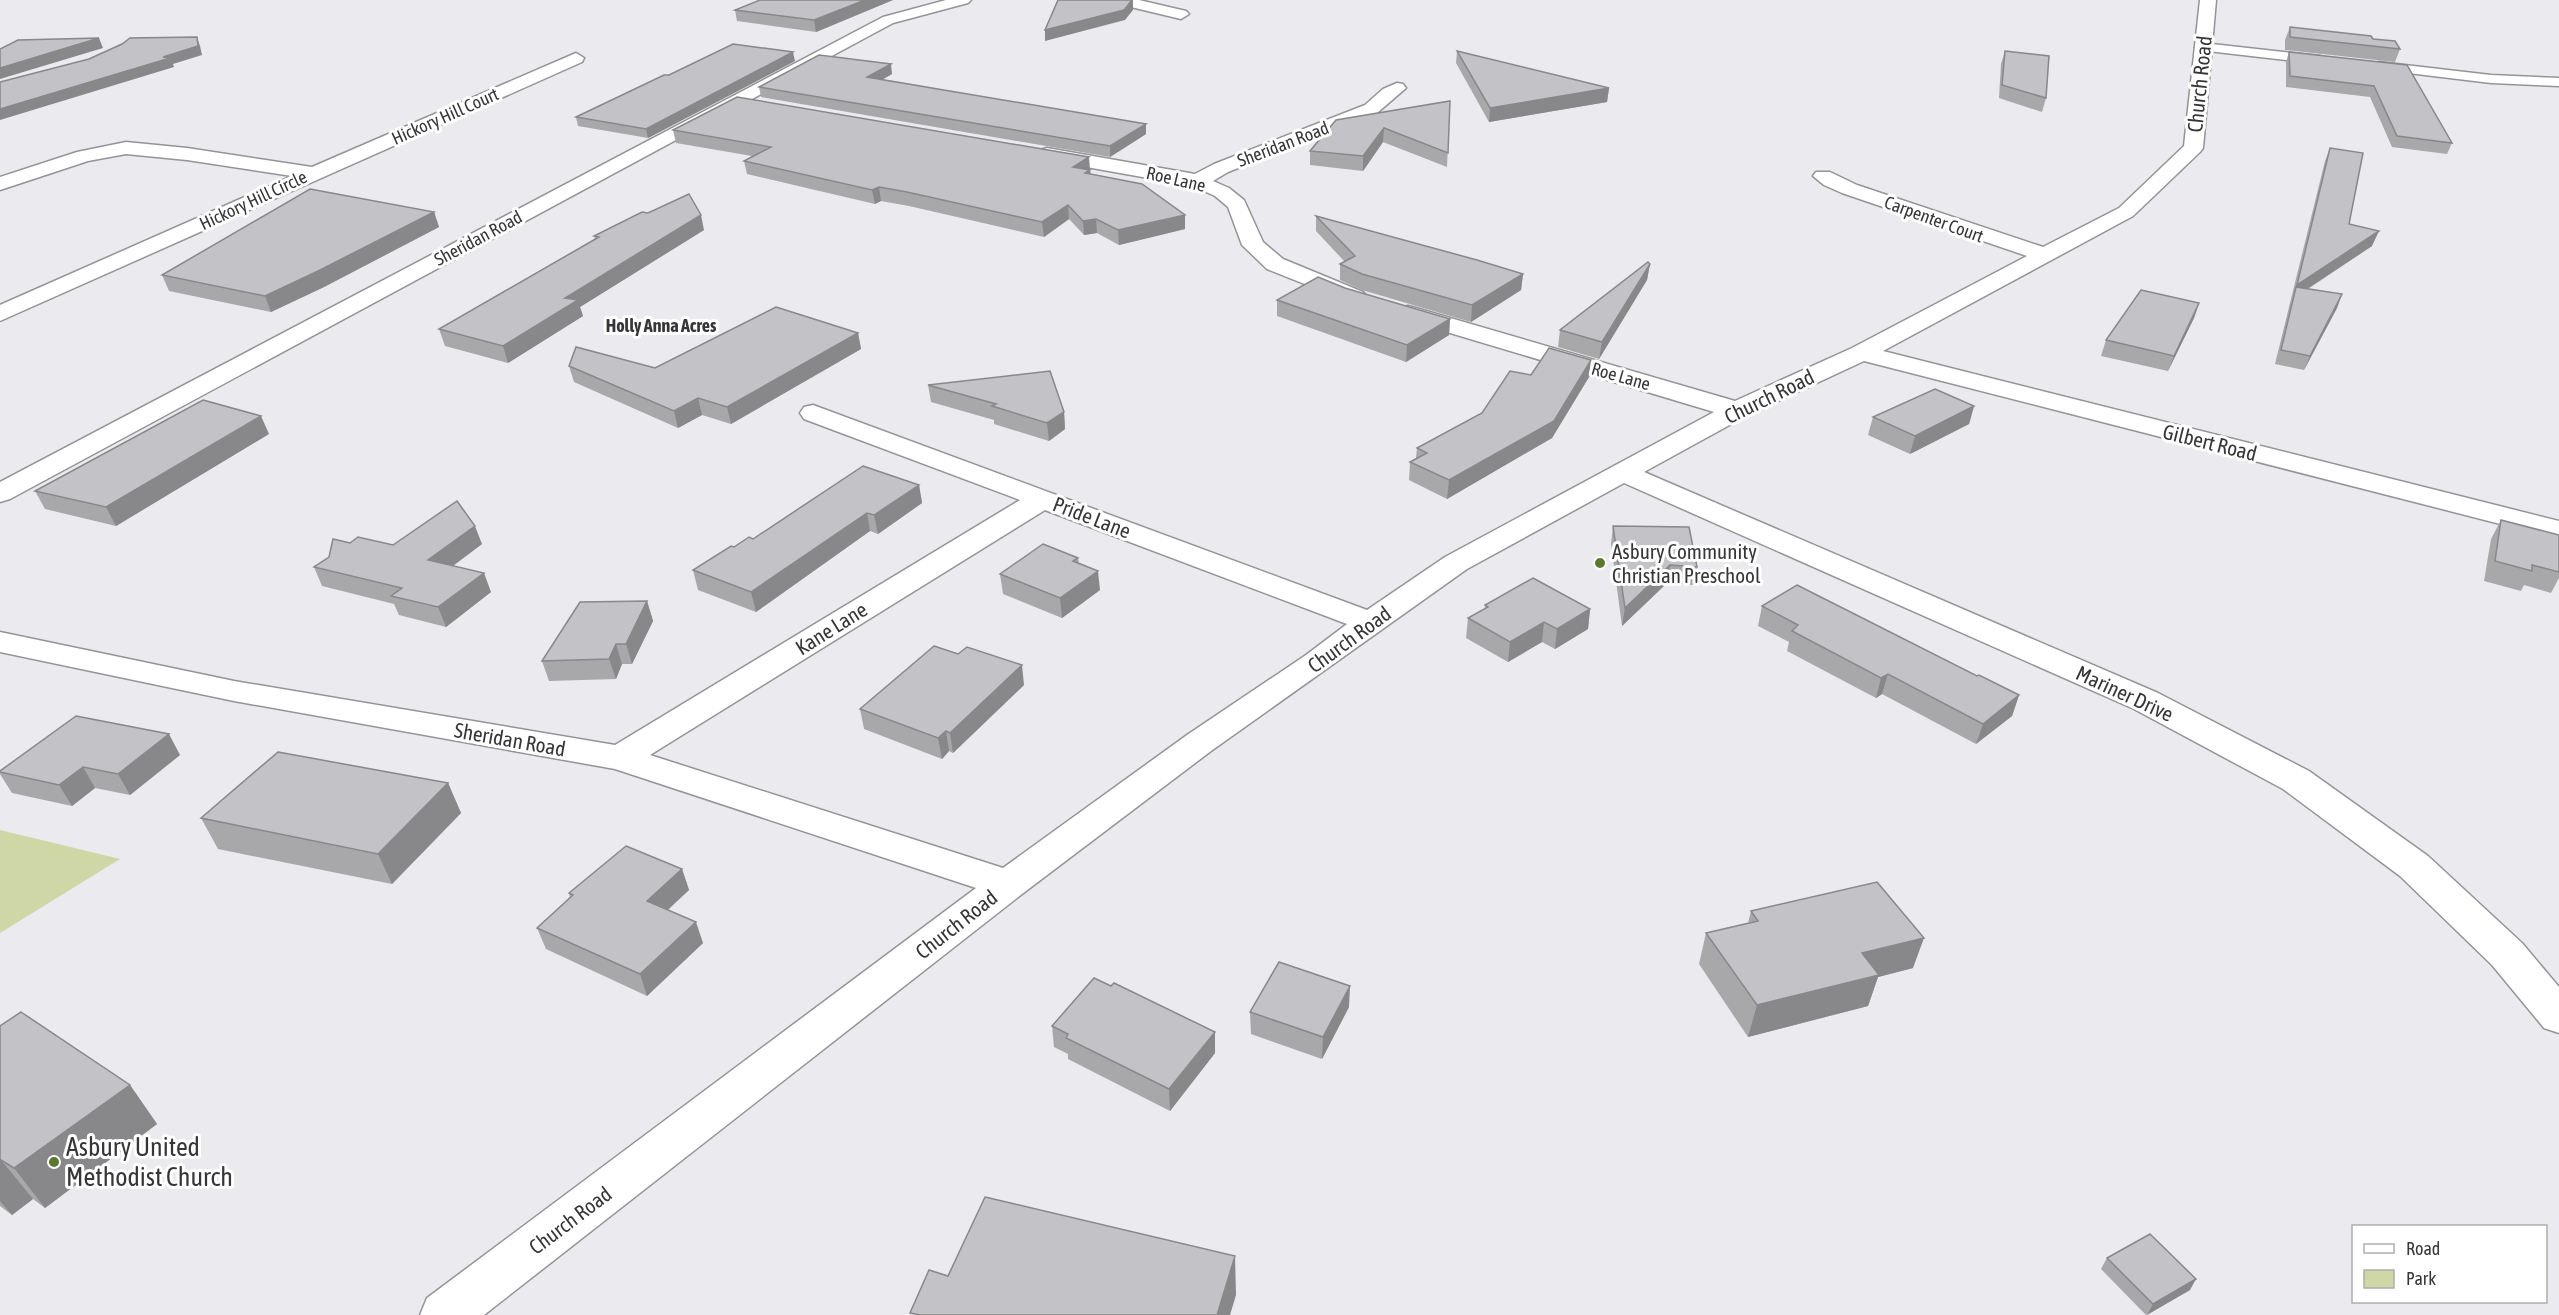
<svg xmlns="http://www.w3.org/2000/svg" width="2559" height="1315" font-family="'Asap Condensed',sans-serif">
<style>
.green{fill:#d0d7a7}
.lines{fill:none;stroke-linecap:round;stroke-linejoin:round}
.lane-casing{stroke:#949498;stroke-width:3}
.street-casing{stroke:#949498;stroke-width:3}
.lane{fill:#fff;fill-rule:evenodd}
.street{fill:#fff;fill-rule:evenodd}
.wall{fill:#a8a8ab}
.shaded-wall{fill:#88888b}
.building{fill:#c3c3c7;stroke:#88888b;stroke-width:1.5}
.poi-dot{fill:#5b792e;stroke:#fff;stroke-width:2}
.labels{text-anchor:middle;dominant-baseline:central;stroke-width:6;stroke-linejoin:round;paint-order:stroke}
.far-street-label{font-size:18px;fill:#363638;stroke:#fff}
.far-neighbourhood-label{font-size:18px;font-weight:bold;fill:#363638;stroke:#fff}
.street-label{font-size:21px;fill:#363638;stroke:#fff}
.poi-label{font-size:21px;fill:#363638;stroke:#fff;text-anchor:start}
.near-poi-label{font-size:26px;fill:#363638;stroke:#fff;text-anchor:start}
</style>
<rect width="100%" height="100%" fill="#eaeaef"/>
<polygon class="green" points="0,830 120,859 0,933"/>
<g class="lines">
<g class="lane-casing">
<g id="lane">
<polygon points="2203,43 2320,56 2326,60 2320,64 2199,50 2197,47"/>
<polygon points="2379,62 2491,75 2559,78 2559,86 2491,83 2375,69 2375,63"/>
</g>
</g>
<g class="street-casing">
<g id="street">
<polygon points="946,0 971,0 968,3 893,23 10,499 0,502 0,482 883,17"/>
<polygon points="1111,0 1139,0 1186,11 1189,14 1181,19 1114,3"/>
<path d="M 2200,0 L 2216,0 L 2203,148 L 2200,152 L 2133,216 L 1883,351 L 2559,521 L 2559,539 L 1864,361 L 1746,416 L 1644,472 L 2158,693 L 2309,771 L 2428,856 L 2522,943 L 2559,987 L 2559,1033 L 2544,1028 L 2492,965 L 2400,876 L 2283,789 L 2134,709 L 1624,483 L 1467,569 L 1211,751 L 1022,894 L 484,1315 L 420,1315 L 427,1298 L 976,888 L 615,769 L 234,701 L 0,652 L 0,632 L 234,681 L 615,745 L 1020,500 L 804,419 L 800,413 L 804,407 L 813,405 L 1367,610 L 1445,557 L 1714,412 L 1400,318 L 1396,313 L 1400,308 L 1408,306 L 1416,308 L 1735,401 L 1852,348 L 2027,256 L 1842,193 L 1824,185 L 1813,176 L 1816,172 L 1830,172 L 1857,185 L 2043,247 L 2119,208 L 2184,146 ZM 1045,510 L 1347,624 L 1306,655 L 1187,735 L 1003,868 L 650,755 Z"/>
<polygon points="576,53 584,58 582,62 0,321 0,305 292,176 187,160 126,154 88,161 0,190 0,177 77,152 126,142 187,148 312,167"/>
<polygon points="1397,83 1403,84 1406,88 1377,113 1228,172 1213,181 1229,188 1244,200 1263,242 1283,259 1363,292 1367,297 1363,302 1355,304 1267,269 1242,245 1228,207 1215,196 1193,186 1047,160 1040,158 1037,154 1040,150 1047,148 1195,174 1214,164 1365,105 1383,89"/>
</g>
</g>
<use href="#lane" class="lane"/>
<use href="#street" class="street"/>
</g>
<g class="wall">
<polygon points="893,0 816,32 737,21 735,10"/>
<polygon points="2290,27 2373,39 2400,49 2395,62 2285,50 2285,40"/>
<polygon points="1457,51 1609,88 1607,102 1489,122 1456,63"/>
<polygon points="2005,51 2046,98 2042,112 1999,98 2001,64"/>
<polygon points="2289,52 2407,65 2452,143 2447,154 2392,147 2370,97 2286,87 2286,62"/>
<polygon points="795,61 648,138 578,126 576,117"/>
<polygon points="892,74 882,80 1146,134 1110,157 761,97 759,87"/>
<polygon points="1450,101 1447,167 1383,142 1363,171 1310,165 1310,151"/>
<polygon points="673,130 1090,170 1091,174 1185,215 1185,229 1119,245 1097,233 1084,235 1069,219 1044,237 909,206 881,201 875,204 747,174 744,161 752,156 676,143"/>
<polygon points="2330,148 2349,224 2372,246 2308,289 2342,294 2337,308 2304,370 2275,364 2325,161"/>
<polygon points="434,212 439,227 324,287 271,312 169,291 162,275"/>
<polygon points="1316,216 1523,274 1521,290 1471,322 1362,290 1340,280 1340,264 1345,262 1316,231"/>
<polygon points="704,230 580,307 583,316 508,363 445,346 439,329 595,239 594,236"/>
<polygon points="1650,264 1647,280 1599,359 1558,347 1560,330"/>
<polygon points="1345,288 1450,319 1449,335 1406,362 1277,316 1277,300"/>
<polygon points="2199,303 2194,318 2168,371 2101,356 2106,340"/>
<polygon points="858,333 861,349 731,424 702,415 678,428 574,382 569,366 655,368"/>
<polygon points="1531,375 1589,377 1552,438 1447,499 1409,480 1410,462 1416,458 1417,448 1482,413"/>
<polygon points="928,385 1064,412 1065,429 1049,441 994,424 994,420 931,402"/>
<polygon points="1974,406 1969,424 1910,454 1868,435 1873,417"/>
<polygon points="269,434 116,526 45,509 35,491"/>
<polygon points="919,485 922,503 878,534 870,531 756,612 698,590 693,570 734,547 753,539"/>
<polygon points="2501,520 2559,535 2559,578 2551,593 2524,585 2521,591 2484,581 2491,539"/>
<polygon points="1613,526 1697,567 1694,585 1667,583 1622,626 1611,544"/>
<polygon points="350,543 393,545 482,544 453,566 491,592 446,627 399,615 394,604 322,586 314,567"/>
<polygon points="1078,558 1079,563 1100,590 1062,618 1003,594 1000,574"/>
<polygon points="647,601 653,621 632,664 622,664 616,679 549,681 542,661"/>
<polygon points="1485,605 1590,609 1588,629 1555,649 1542,642 1508,662 1466,638 1468,618 1485,609"/>
<polygon points="1762,606 1977,676 2019,695 2012,716 1976,744 1882,694 1876,698 1787,651 1789,642 1758,626"/>
<polygon points="1024,685 953,753 949,751 942,759 864,729 860,709"/>
<polygon points="180,755 130,795 95,788 72,806 12,793 0,774 0,771"/>
<polygon points="448,783 461,813 392,884 218,849 201,818"/>
<polygon points="682,869 689,890 668,910 703,943 647,996 546,949 537,928 570,897 569,893"/>
<polygon points="1751,911 1913,968 1878,977 1868,1006 1748,1037 1699,964 1706,933 1748,923"/>
<polygon points="1111,986 1215,1032 1215,1053 1170,1111 1068,1059 1068,1054 1054,1047 1052,1026"/>
<polygon points="1349,1007 1322,1059 1251,1034 1250,1012"/>
<polygon points="0,1026 130,1085 157,1124 45,1208 33,1199 12,1215 0,1206"/>
<polygon points="2107,1258 2190,1290 2146,1315 2101,1269"/>
</g>
<g class="shaded-wall">
<polygon points="865,0 893,0 816,32 814,20"/>
<polygon points="1133,0 1133,10 1125,20 1045,41 1045,30"/>
<polygon points="197,37 200,46 202,55 173,64 174,67 0,120 0,109 163,57"/>
<polygon points="99,38 103,48 0,79 0,68"/>
<polygon points="793,52 795,61 648,138 646,129"/>
<polygon points="891,64 892,74 868,87 867,77"/>
<polygon points="1609,88 1607,102 1489,122 1490,108"/>
<polygon points="1146,124 1146,134 1110,157 1110,146"/>
<polygon points="1384,128 1383,142 1363,171 1363,156"/>
<polygon points="1089,157 1090,170 1091,184 1073,167"/>
<polygon points="879,187 881,201 875,204 872,190"/>
<polygon points="1068,205 1069,219 1044,237 1042,222"/>
<polygon points="434,212 439,227 324,287 271,312 265,296"/>
<polygon points="701,215 704,230 580,307 583,316 508,363 503,346 565,298"/>
<polygon points="1185,215 1185,229 1119,245 1118,230"/>
<polygon points="1096,219 1097,233 1084,235 1083,221"/>
<polygon points="2379,231 2372,246 2293,298 2296,287 2290,300 2297,285"/>
<polygon points="1650,264 1647,280 1599,359 1602,342"/>
<polygon points="1523,274 1521,290 1471,322 1472,305"/>
<polygon points="2342,294 2337,308 2304,370 2310,356"/>
<polygon points="2199,303 2194,318 2168,371 2174,356"/>
<polygon points="1450,319 1449,335 1406,362 1407,345"/>
<polygon points="858,333 861,349 731,424 727,407"/>
<polygon points="1591,360 1589,377 1552,438 1447,499 1449,480"/>
<polygon points="698,398 702,415 678,428 674,411"/>
<polygon points="1974,406 1969,424 1910,454 1915,436"/>
<polygon points="1064,412 1065,429 1049,441 1047,423"/>
<polygon points="261,416 269,434 116,526 106,507"/>
<polygon points="919,485 922,503 878,534 874,515"/>
<polygon points="867,513 870,531 756,612 751,592"/>
<polygon points="475,526 482,544 435,579 428,560"/>
<polygon points="1670,565 1667,583 1622,626 1625,608"/>
<polygon points="1098,571 1100,590 1062,618 1060,598"/>
<polygon points="484,573 491,592 446,627 438,607"/>
<polygon points="647,601 653,621 632,664 626,644"/>
<polygon points="1590,609 1588,629 1555,649 1557,629"/>
<polygon points="1544,622 1542,642 1508,662 1510,642"/>
<polygon points="616,644 622,664 616,679 609,659"/>
<polygon points="1022,665 1024,685 953,753 950,733"/>
<polygon points="1888,674 1882,694 1876,698 1881,678"/>
<polygon points="2019,695 2012,716 1976,744 1983,724"/>
<polygon points="946,731 949,751 942,759 938,738"/>
<polygon points="169,734 180,755 130,795 118,774"/>
<polygon points="83,767 95,788 72,806 59,785"/>
<polygon points="448,783 461,813 392,884 378,854"/>
<polygon points="682,869 689,890 654,922 647,901"/>
<polygon points="696,922 703,943 647,996 640,974"/>
<polygon points="1924,938 1913,968 1878,977 1868,1006 1748,1037 1757,1005 1862,953"/>
<polygon points="1350,986 1349,1007 1322,1059 1323,1037"/>
<polygon points="1215,1032 1215,1053 1170,1111 1169,1089"/>
<polygon points="130,1085 157,1124 45,1208 14,1168"/>
<polygon points="1,1160 33,1199 12,1215 0,1201 0,1161"/>
<polygon points="1235,1256 1236,1295 1230,1315 1217,1315"/>
<polygon points="2196,1279 2190,1290 2147,1315 2153,1304"/>
</g>
<g class="building">
<polygon points="760,0 865,0 814,20 735,10"/>
<polygon points="1058,0 1132,0 1124,10 1045,30"/>
<polygon points="2290,27 2371,36 2373,39 2395,41 2400,49 2290,37"/>
<polygon points="197,37 198,46 163,57 170,58 0,109 0,82 89,59 122,44 130,38"/>
<polygon points="99,38 0,68 0,49 18,40"/>
<polygon points="733,44 793,52 646,129 576,117 664,75 669,75"/>
<polygon points="1457,51 1609,88 1490,108"/>
<polygon points="2005,51 2049,56 2046,98 2002,85"/>
<polygon points="2289,52 2407,65 2452,143 2397,136 2374,86 2290,76"/>
<polygon points="819,55 891,64 867,77 1146,124 1110,146 759,87"/>
<polygon points="737,97 1089,157 1073,167 1090,170 1085,173 1142,184 1185,215 1118,230 1096,219 1083,221 1068,205 1042,222 907,192 879,187 872,190 744,161 771,147 673,130"/>
<polygon points="1450,101 1448,153 1384,128 1363,156 1310,151 1336,120"/>
<polygon points="2330,148 2363,153 2349,224 2379,231 2297,285"/>
<polygon points="310,189 434,212 318,271 265,296 162,275"/>
<polygon points="689,194 701,215 565,298 578,300 503,346 439,329 599,237 594,236 642,212 648,213"/>
<polygon points="1316,216 1477,260 1523,274 1472,305 1362,274 1340,264 1355,256"/>
<polygon points="1648,262 1650,264 1602,342 1560,330"/>
<polygon points="1318,277 1345,288 1450,319 1407,345 1277,300"/>
<polygon points="2296,287 2342,294 2310,356 2281,350"/>
<polygon points="2141,290 2199,303 2174,356 2106,340"/>
<polygon points="776,307 858,333 727,407 698,398 674,411 569,366 576,347 655,368"/>
<polygon points="1549,348 1591,360 1554,421 1449,480 1410,462 1427,453 1417,448 1482,413 1510,371 1531,375"/>
<polygon points="1050,371 1064,412 1047,423 992,406 996,404 928,385"/>
<polygon points="1935,389 1974,406 1915,436 1873,417"/>
<polygon points="203,400 261,416 106,507 35,491"/>
<polygon points="863,466 919,485 874,515 867,513 751,592 693,570 731,546 734,547 749,537 753,539"/>
<polygon points="457,501 475,526 428,560 484,573 438,607 391,596 402,588 314,567 329,557 333,539 350,543 358,537 393,545"/>
<polygon points="2501,520 2559,535 2559,572 2532,565 2532,571 2495,561"/>
<polygon points="1613,526 1689,527 1697,567 1670,565 1625,608"/>
<polygon points="1043,544 1078,558 1073,561 1098,571 1060,598 1000,574"/>
<polygon points="1533,578 1590,609 1557,629 1544,622 1510,642 1468,618 1488,607 1485,605"/>
<polygon points="1797,585 1977,676 1979,675 2019,695 1983,724 1888,674 1881,678 1792,631 1798,625 1762,606"/>
<polygon points="647,601 626,644 616,644 609,659 542,661 580,602"/>
<polygon points="934,646 958,654 967,647 1022,665 950,733 946,731 938,738 860,709"/>
<polygon points="76,716 169,734 118,774 83,767 59,785 0,772 0,771"/>
<polygon points="278,752 448,783 378,854 201,818"/>
<polygon points="626,846 682,869 647,901 696,922 640,974 537,928 573,895 569,893"/>
<polygon points="1877,882 1924,938 1862,953 1879,975 1757,1005 1706,933 1758,921 1751,911"/>
<polygon points="1279,962 1350,986 1323,1037 1250,1012"/>
<polygon points="1094,978 1111,986 1114,983 1215,1032 1169,1089 1066,1038 1068,1034 1052,1026"/>
<polygon points="21,1012 130,1085 14,1168 1,1160 0,1161 0,1026"/>
<polygon points="985,1197 1235,1256 1217,1315 920,1315 910,1313 929,1270 948,1276"/>
<polygon points="2150,1234 2196,1279 2153,1304 2107,1258"/>
</g>
<g class="poi-dot">
<circle cx="1600" cy="563" r="6"/>
<circle cx="54" cy="1162" r="6"/>
</g>
<g class="labels">
<g class="far-street-label">
<text transform="translate(445 116) rotate(-24)">Hickory Hill Court</text>
<text transform="translate(1283 144) rotate(-21)">Sheridan Road</text>
<text transform="translate(1176 179) rotate(13)">Roe Lane</text>
<text transform="translate(253 200) rotate(-25)">Hickory Hill Circle</text>
<text transform="translate(1934 219) rotate(20)">Carpenter Court</text>
<text transform="translate(478 238) rotate(-28)">Sheridan Road</text>
<text transform="translate(1621 376) rotate(16)">Roe Lane</text>
</g>
<g class="far-neighbourhood-label">
<text x="661" y="325">Holly Anna Acres</text>
</g>
<g class="street-label">
<text transform="translate(2199 84) rotate(-84)">Church Road</text>
<text transform="translate(1769 396) rotate(-26)">Church Road</text>
<text transform="translate(2210 442) rotate(14)">Gilbert Road</text>
<text transform="translate(1092 517) rotate(21)">Pride Lane</text>
<text transform="translate(831 628) rotate(-32)">Kane Lane</text>
<text transform="translate(1349 639) rotate(-36)">Church Road</text>
<text transform="translate(2125 693) rotate(25)">Mariner Drive</text>
<text transform="translate(510 739) rotate(10)">Sheridan Road</text>
<text transform="translate(956 924) rotate(-38)">Church Road</text>
<text transform="translate(570 1220) rotate(-37)">Church Road</text>
</g>
<g class="poi-label">
<text x="1612" y="551">Asbury Community<tspan x="1612" dy="24">Christian Preschool</tspan></text>
</g>
<g class="near-poi-label">
<text x="66" y="1147">Asbury United<tspan x="66" dy="30">Methodist Church</tspan></text>
</g>
</g>
<rect x="2352" y="1225" width="195" height="78" fill="#ffffff" stroke="#afafaf" stroke-width="1.5"/>
<rect x="2364" y="1244" width="30" height="9" fill="#ffffff" stroke="#afafaf" stroke-width="1.5"/>
<text x="2406" y="1255" font-size="18" fill="#363638">Road</text>
<rect x="2364" y="1270" width="30" height="18" fill="#d0d7a7" stroke="#afafaf" stroke-width="1.5"/>
<text x="2406" y="1285" font-size="18" fill="#363638">Park</text>
</svg>
